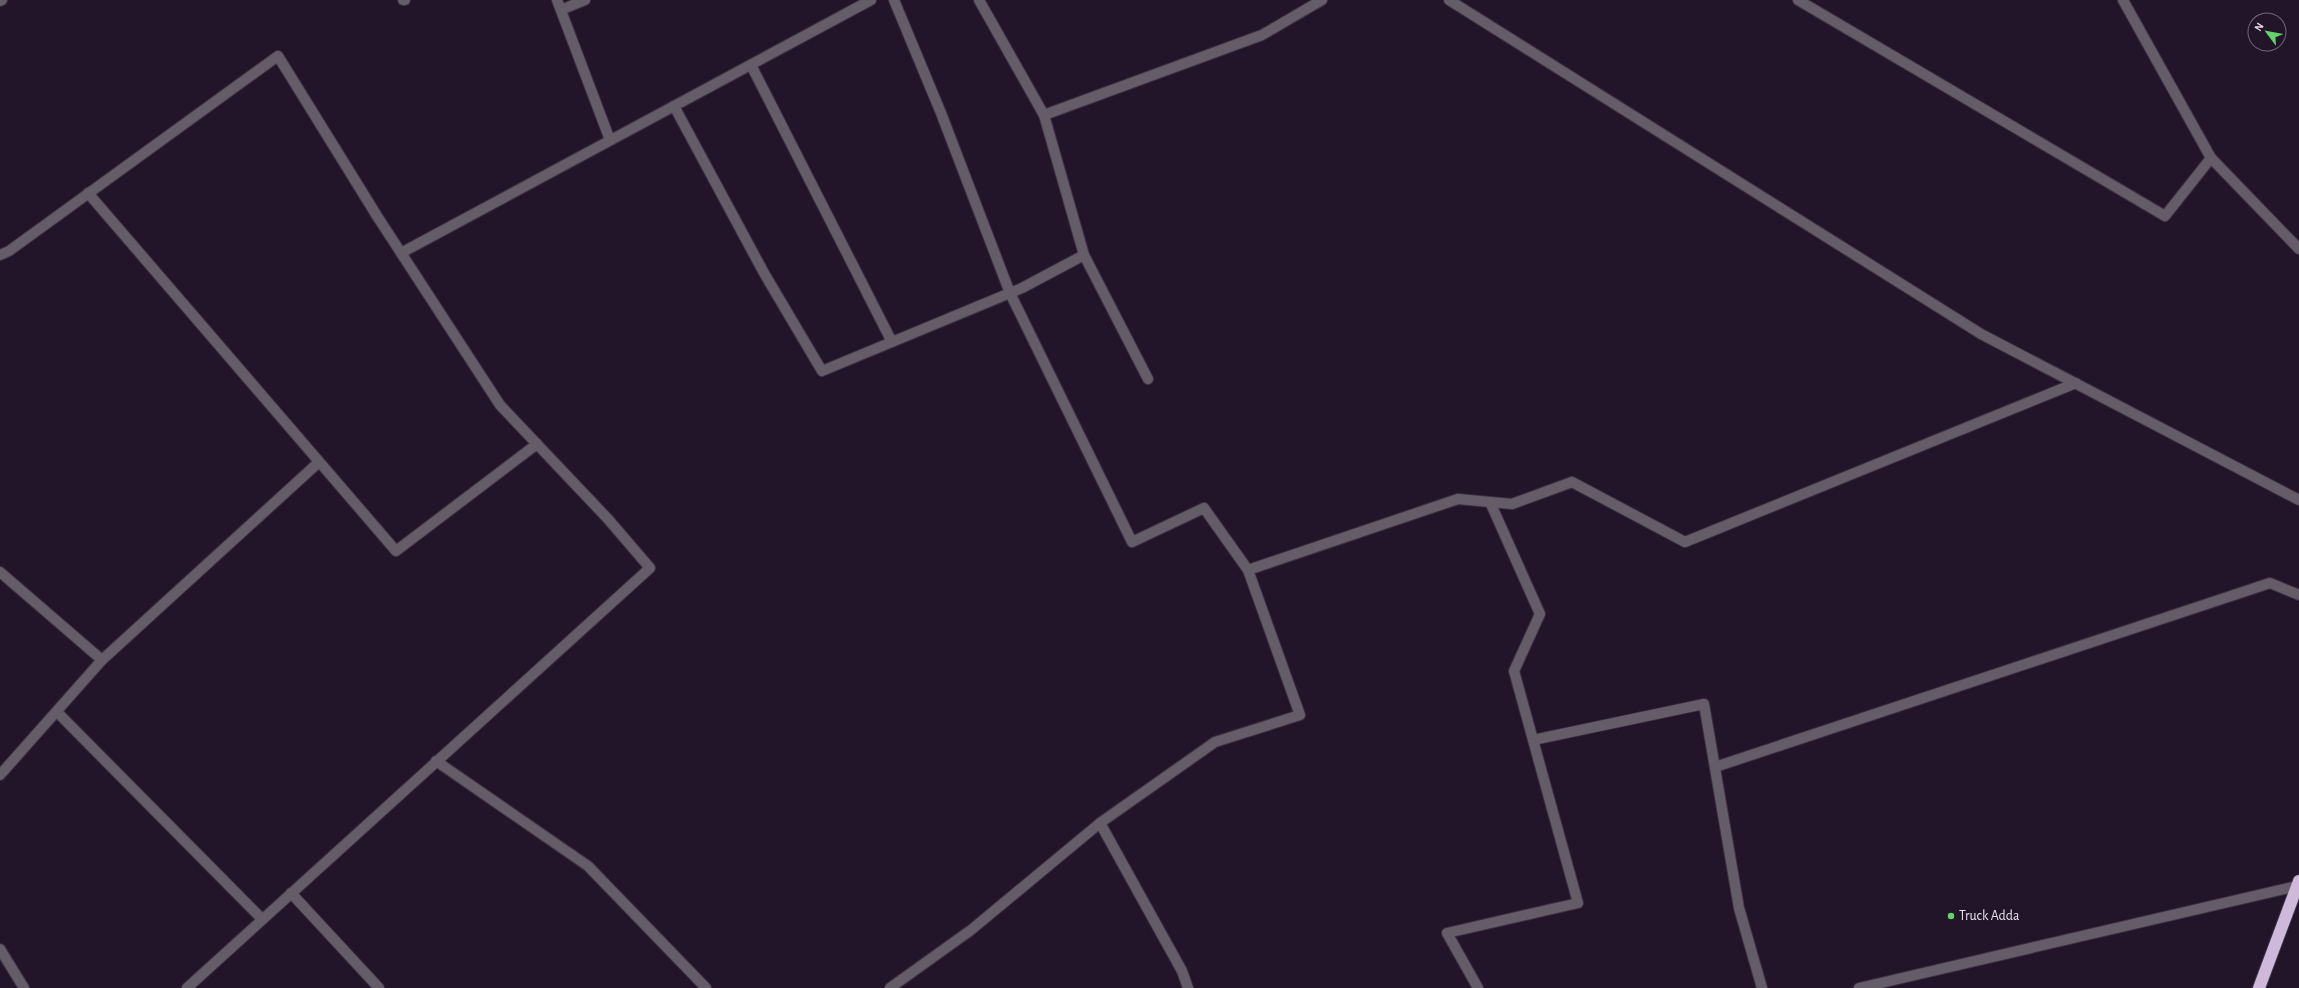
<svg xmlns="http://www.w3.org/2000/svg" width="2299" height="988" font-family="'Alegreya Sans',sans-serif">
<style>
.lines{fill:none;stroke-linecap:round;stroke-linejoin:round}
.street-casing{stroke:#3e3144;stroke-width:12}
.highway-casing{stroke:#3e3144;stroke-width:14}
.street{stroke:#655c6a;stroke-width:10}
.highway{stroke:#ceb9db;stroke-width:12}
.poi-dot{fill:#62d469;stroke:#221529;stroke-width:1.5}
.labels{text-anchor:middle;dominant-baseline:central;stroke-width:4;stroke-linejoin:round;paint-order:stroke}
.poi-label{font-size:14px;fill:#e7dfed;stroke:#221529;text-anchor:start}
</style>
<rect width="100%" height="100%" fill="#221529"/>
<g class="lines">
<g class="street-casing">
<g id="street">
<polyline points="403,0 405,0"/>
<polyline points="557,0 610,140"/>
<polyline points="894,0 941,113 1010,293 1132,542 1204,508 1248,570"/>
<polyline points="979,0 1044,115"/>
<polyline points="1449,0 1981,334 2299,500"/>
<polyline points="1798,0 2165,216 2211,158 2123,0"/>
<polyline points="0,1 2,0"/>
<polyline points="561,10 585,0"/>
<polyline points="751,65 892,342"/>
<polyline points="674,106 764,273 822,371 1022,288 1084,255"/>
<polyline points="2211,158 2299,249"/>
<polyline points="88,193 396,551 537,444"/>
<polyline points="401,253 871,0"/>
<polyline points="0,255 9,251 278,56 377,216 500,405 608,519 650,568 187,988"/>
<polyline points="1148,379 1084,255 1044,115 1262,35 1322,0"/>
<polyline points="0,572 102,660"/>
<polyline points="57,712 262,919"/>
<polyline points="1533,740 1704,704 1739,908 1762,988"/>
<polyline points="436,761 588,866 706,988"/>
<polyline points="1715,767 2270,583 2299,595"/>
<polyline points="0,775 102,660 319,462"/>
<polyline points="1100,823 1182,971 1188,988"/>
<polyline points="291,893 379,988"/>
<polyline points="0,949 24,988"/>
<polyline points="890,988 971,930 1100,823 1215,742 1300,715 1248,570 1458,499 1512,504 1572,482 1685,542 2076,383"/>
<polyline points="1478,988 1447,933 1578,903 1514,671 1540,614 1490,502"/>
<polyline points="1859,988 2297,886"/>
</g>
</g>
<g class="highway-casing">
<polyline id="highway" points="2259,988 2299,881"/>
</g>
<use href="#street" class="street"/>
<use href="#highway" class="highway"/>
</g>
<circle class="poi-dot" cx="1951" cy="916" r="4"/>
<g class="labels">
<g class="poi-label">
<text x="1959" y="916">Truck Adda</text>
</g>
</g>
<g transform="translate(2267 32) rotate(302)"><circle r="19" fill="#221529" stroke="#716677"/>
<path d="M0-3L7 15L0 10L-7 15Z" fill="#62d469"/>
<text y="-6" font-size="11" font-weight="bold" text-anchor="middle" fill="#e7dfed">N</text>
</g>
</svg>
